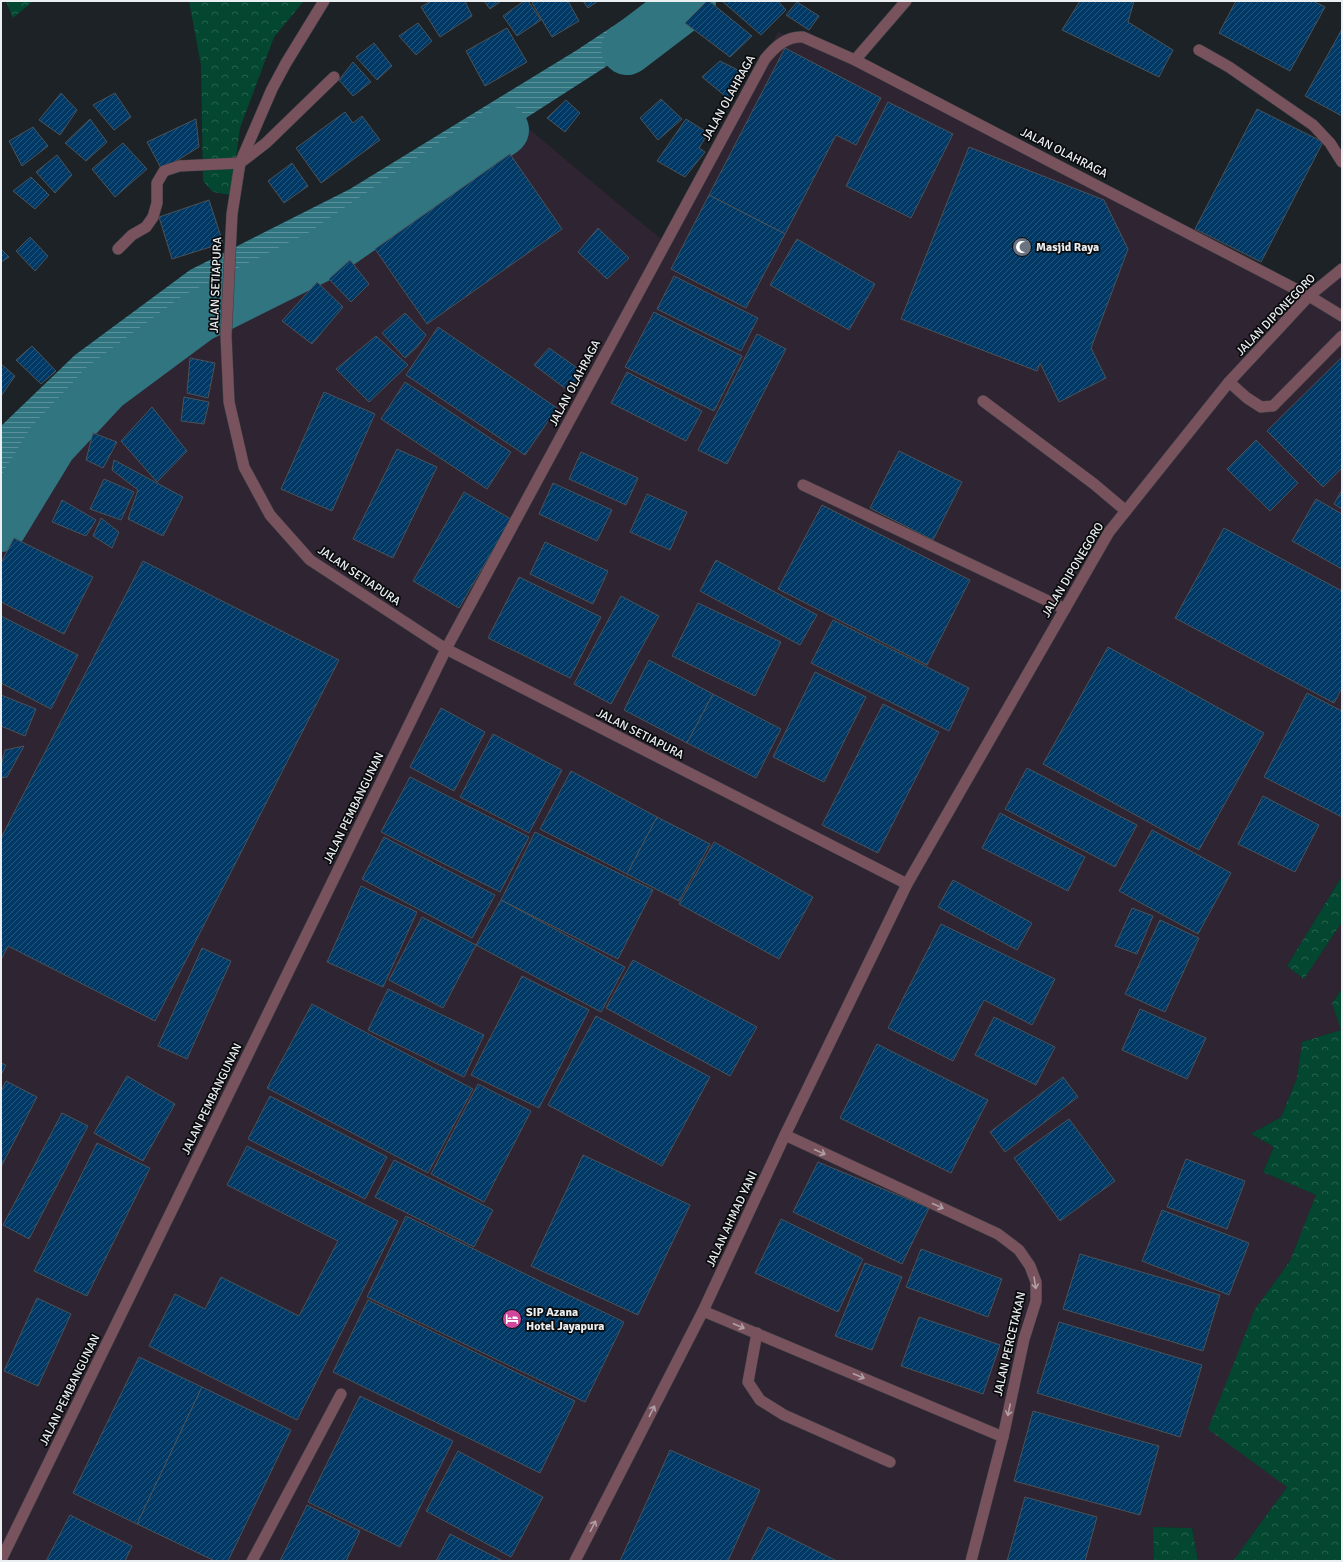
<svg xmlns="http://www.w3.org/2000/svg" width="1343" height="1562" font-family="Signika,sans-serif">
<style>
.commercial{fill:#2f2432}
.forest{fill:url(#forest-crowns)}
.water{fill:url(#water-rules)}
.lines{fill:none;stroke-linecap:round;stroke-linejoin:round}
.river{stroke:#317580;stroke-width:52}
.building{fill:url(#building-hatch);stroke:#4c5156}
.service-casing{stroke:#3a3f43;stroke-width:12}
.minor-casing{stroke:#3a3f43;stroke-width:12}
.tertiary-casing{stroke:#3a3f43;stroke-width:12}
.service{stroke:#78525c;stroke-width:11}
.minor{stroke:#78525c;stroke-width:11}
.tertiary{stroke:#78525c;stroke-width:11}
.oneway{stroke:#b2a0a7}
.labels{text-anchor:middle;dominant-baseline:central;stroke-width:3.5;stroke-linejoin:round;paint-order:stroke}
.street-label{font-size:12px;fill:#eceff2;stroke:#090b0d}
.poi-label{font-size:12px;font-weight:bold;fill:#eceff2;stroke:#090b0d;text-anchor:start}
</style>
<defs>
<pattern id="forest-crowns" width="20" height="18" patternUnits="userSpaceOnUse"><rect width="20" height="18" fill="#034730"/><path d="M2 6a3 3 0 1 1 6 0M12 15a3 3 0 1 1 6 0" fill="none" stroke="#28624e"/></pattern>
<pattern id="water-rules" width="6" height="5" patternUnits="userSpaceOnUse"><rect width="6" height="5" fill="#317580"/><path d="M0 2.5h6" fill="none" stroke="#599099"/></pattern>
<pattern id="building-hatch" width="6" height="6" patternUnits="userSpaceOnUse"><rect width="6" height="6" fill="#003965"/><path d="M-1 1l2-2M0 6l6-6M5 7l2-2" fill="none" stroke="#25567c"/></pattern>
</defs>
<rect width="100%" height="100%" fill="#1d2226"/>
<polygon class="commercial" points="778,32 888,81 1305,290 1342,263 1342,876 1287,966 1304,979 1342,922 1342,989 1332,1003 1341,1030 1302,1042 1297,1078 1281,1117 1251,1134 1274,1147 1263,1172 1316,1195 1290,1261 1255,1309 1287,1487 1233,1561 1198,1561 1192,1528 1153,1527 1154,1561 1,1561 1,489 87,392 248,277 370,218 520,121 598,187 666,243"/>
<g class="forest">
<polygon points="6,1 33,1 13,18"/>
<polygon points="189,1 304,1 274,37 240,128 231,195 213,192 203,181 201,65"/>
<polygon points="1342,876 1342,922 1304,979 1287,966"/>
<polygon points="1342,989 1342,1561 1233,1561 1287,1487 1208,1429 1255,1309 1290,1261 1316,1195 1263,1172 1274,1147 1251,1134 1281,1117 1297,1078 1302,1042 1341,1030 1332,1003"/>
<polygon points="1153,1527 1192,1528 1198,1561 1154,1561"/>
</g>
<polygon class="water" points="651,1 683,1 688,14 370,218 248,277 87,392 1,489 1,426 75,355 190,270 350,189 577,50"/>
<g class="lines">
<g class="river">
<polyline points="627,49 690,1"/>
<polyline points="1,526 51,444 105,386 198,317 322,255 503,130"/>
</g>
</g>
<g class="building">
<polygon points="431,1 465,1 472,16 440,37 421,7"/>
<polygon points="484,1 501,1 490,9"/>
<polygon points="524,1 528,1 541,20 517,36 503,16"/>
<polygon points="535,1 568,1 579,21 552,37 532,3"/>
<polygon points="583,1 598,1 588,8"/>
<polygon points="707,1 709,1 752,36 730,57 685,23"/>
<polygon points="722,1 778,1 786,10 761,35"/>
<polygon points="1080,1 1134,1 1128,22 1173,50 1159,77 1062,30"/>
<polygon points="1236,1 1313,1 1325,7 1290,71 1219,33"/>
<polygon points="797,2 819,16 809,30 786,15"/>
<polygon points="418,23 432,41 416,55 399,36"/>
<polygon points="507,28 527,62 485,86 466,51"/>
<polygon points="1342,29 1342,116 1305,96"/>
<polygon points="374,43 392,66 377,80 356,57"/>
<polygon points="785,48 881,98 856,145 836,135 785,234 709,195"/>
<polygon points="720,61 746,74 730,100 702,77"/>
<polygon points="353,62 371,82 353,96 339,80"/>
<polygon points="61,93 77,110 60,135 39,120"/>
<polygon points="115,93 131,117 114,130 93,105"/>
<polygon points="661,99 682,119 658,140 640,118"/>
<polygon points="566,100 580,113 565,132 547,118"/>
<polygon points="888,102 953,134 911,218 846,186"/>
<polygon points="1257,109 1323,142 1261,262 1195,229"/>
<polygon points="345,112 353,123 362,116 380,140 321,183 296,148"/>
<polygon points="90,119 107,142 86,161 65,143"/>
<polygon points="196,119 199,147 162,170 147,142"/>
<polygon points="686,119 708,133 699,148 705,152 685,177 657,161"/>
<polygon points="33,127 48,146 22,166 9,141"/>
<polygon points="123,143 147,169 115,197 92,169"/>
<polygon points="969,147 1104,200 1128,249 1091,348 1106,378 1059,402 1040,363 1037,371 901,319"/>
<polygon points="510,154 562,229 427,324 375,249"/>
<polygon points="57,155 72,175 55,193 36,172"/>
<polygon points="292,163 308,186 284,203 268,181"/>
<polygon points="31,177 49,195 35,209 13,191"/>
<polygon points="709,195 785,234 746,308 671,269"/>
<polygon points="209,200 223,243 172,259 159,217"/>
<polygon points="598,228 629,258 607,279 578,252"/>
<polygon points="30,237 48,256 35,271 16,251"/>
<polygon points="797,239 875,284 849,330 770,285"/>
<polygon points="1,249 9,257 1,262"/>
<polygon points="350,260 369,284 351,302 329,279"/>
<polygon points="674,276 758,318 741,351 657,309"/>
<polygon points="317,282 343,307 312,344 282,321"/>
<polygon points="654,312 742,356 714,411 625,367"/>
<polygon points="405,313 426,335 417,347 405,358 382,333"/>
<polygon points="438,327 557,408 525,455 406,375"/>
<polygon points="757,334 786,349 727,464 698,450"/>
<polygon points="376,336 408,365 369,402 336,369"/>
<polygon points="32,346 56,371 41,384 16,360"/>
<polygon points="549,348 583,372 570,392 534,365"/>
<polygon points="1342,357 1342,468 1323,487 1267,431"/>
<polygon points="190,358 215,363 208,398 187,393"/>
<polygon points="1,364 15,376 1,396"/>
<polygon points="627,372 702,411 686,441 611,403"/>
<polygon points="405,382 511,452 487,489 381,419"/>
<polygon points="324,392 375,414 332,511 281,489"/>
<polygon points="184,397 209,402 204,424 181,421"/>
<polygon points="152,407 187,451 157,482 121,441"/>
<polygon points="93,433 117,442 103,468 86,460"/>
<polygon points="1256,440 1298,483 1270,511 1227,469"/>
<polygon points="397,449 437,467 393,558 353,539"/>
<polygon points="899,451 962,482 933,540 870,508"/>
<polygon points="581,452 638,478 626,505 569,479"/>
<polygon points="114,460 183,497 163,536 128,519 138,490 112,470"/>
<polygon points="104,479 134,492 121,520 90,509"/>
<polygon points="553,483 612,510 597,541 539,514"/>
<polygon points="1342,490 1342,509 1334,504"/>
<polygon points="464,492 511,519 459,608 413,581"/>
<polygon points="647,494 687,512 670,550 630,532"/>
<polygon points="1316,499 1342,514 1342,569 1292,541"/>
<polygon points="62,500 96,520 86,536 52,522"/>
<polygon points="822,505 970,580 927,665 778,589"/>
<polygon points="101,518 119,532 112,548 93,536"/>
<polygon points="1224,528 1342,591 1342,688 1334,703 1175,618"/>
<polygon points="14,538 93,577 64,634 1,602 1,563"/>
<polygon points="545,542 608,571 593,604 530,574"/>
<polygon points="716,560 817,615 800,645 700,591"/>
<polygon points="143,561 339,660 155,1021 8,946 1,960 1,838"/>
<polygon points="519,577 601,617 570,678 488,638"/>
<polygon points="621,596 659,616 611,704 574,684"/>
<polygon points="698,603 781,642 755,696 672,656"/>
<polygon points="1,616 78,655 51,709 1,683"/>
<polygon points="833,620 969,688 949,731 811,663"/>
<polygon points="1108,647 1264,733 1199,850 1043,764"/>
<polygon points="649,660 713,694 687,743 624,710"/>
<polygon points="815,672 866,697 824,782 773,757"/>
<polygon points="1307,693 1342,711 1342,817 1264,777"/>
<polygon points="713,694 781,729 756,778 687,743"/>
<polygon points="1,695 36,709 25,736 1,726"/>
<polygon points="883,704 939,732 878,853 822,825"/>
<polygon points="441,708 485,732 454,791 410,767"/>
<polygon points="493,734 562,770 529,833 460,797"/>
<polygon points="24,746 7,777 1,778 1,766 5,750"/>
<polygon points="1027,768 1137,825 1115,867 1005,809"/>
<polygon points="571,771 657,817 627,874 540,829"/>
<polygon points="410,777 529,837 500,892 381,832"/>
<polygon points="1263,796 1319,825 1295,872 1238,844"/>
<polygon points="1000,813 1085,857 1068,891 982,848"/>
<polygon points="657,817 710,844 679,901 627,874"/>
<polygon points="1152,830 1231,873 1198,934 1119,891"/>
<polygon points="535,832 653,890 618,959 501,900"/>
<polygon points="384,837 495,895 472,938 362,879"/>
<polygon points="714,842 813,897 779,959 679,904"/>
<polygon points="953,880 1032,923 1017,950 938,907"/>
<polygon points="361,886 417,912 383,987 327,962"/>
<polygon points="501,900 625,967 601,1012 476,945"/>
<polygon points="1132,908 1153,916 1137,954 1115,946"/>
<polygon points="422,917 476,945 443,1008 389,980"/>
<polygon points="1160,920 1199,938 1165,1012 1125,994"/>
<polygon points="941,924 1055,979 1032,1025 984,1000 953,1061 888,1028"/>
<polygon points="202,948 231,961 187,1059 158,1046"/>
<polygon points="633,960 757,1027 730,1076 606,1008"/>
<polygon points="522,976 589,1010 539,1108 471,1075"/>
<polygon points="388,989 484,1035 464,1077 368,1030"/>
<polygon points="312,1004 473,1089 428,1173 267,1088"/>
<polygon points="1140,1009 1206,1038 1187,1079 1122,1050"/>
<polygon points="596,1016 710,1077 662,1166 548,1105"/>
<polygon points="994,1017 1055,1047 1036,1085 975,1055"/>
<polygon points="877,1044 988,1100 951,1173 840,1118"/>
<polygon points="1,1063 6,1065 1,1075"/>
<polygon points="127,1076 175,1104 143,1161 94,1133"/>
<polygon points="1063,1077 1078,1097 1005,1152 990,1132"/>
<polygon points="6,1081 37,1097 1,1167 1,1091"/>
<polygon points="478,1084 531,1111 484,1202 431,1174"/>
<polygon points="270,1096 387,1157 365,1199 248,1139"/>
<polygon points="62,1113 88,1126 29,1239 3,1225"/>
<polygon points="1069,1119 1115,1181 1060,1221 1014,1158"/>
<polygon points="97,1143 150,1168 87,1296 34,1271"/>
<polygon points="247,1146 398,1221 297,1420 149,1346 175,1294 205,1309 221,1277 299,1316 338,1241 227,1185"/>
<polygon points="583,1155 690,1205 638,1315 531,1266"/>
<polygon points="1186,1159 1245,1181 1227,1229 1167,1207"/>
<polygon points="394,1160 493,1210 474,1247 375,1197"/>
<polygon points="818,1162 929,1208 902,1264 793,1212"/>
<polygon points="1162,1210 1249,1243 1229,1295 1142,1261"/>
<polygon points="406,1216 624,1322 585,1402 367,1297"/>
<polygon points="781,1219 863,1259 838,1312 755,1273"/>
<polygon points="921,1249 1002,1279 988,1317 906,1287"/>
<polygon points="1080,1254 1220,1295 1203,1351 1063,1309"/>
<polygon points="865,1263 902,1277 872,1350 835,1336"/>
<polygon points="37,1298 71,1314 38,1386 4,1371"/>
<polygon points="368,1300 575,1401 540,1473 333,1372"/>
<polygon points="919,1317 1000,1345 983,1394 901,1366"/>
<polygon points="1059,1322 1202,1365 1180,1437 1037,1393"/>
<polygon points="139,1357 202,1387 137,1524 73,1493"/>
<polygon points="202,1387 291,1430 228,1561 215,1561 137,1524"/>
<polygon points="360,1396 453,1441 400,1547 308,1502"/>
<polygon points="1033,1411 1159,1446 1140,1515 1014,1481"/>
<polygon points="670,1450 760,1490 728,1561 620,1561"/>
<polygon points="458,1451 543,1497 511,1557 426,1511"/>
<polygon points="1025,1497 1097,1517 1085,1561 1007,1561"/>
<polygon points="307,1505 360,1531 346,1561 280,1561"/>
<polygon points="70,1515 132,1546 125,1561 46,1561"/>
<polygon points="768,1527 837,1561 751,1561"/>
<polygon points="450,1534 503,1561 436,1561"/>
</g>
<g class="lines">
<g class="service-casing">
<g id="service">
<polyline points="118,249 132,235 146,227 153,217 157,203 157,183 164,171 179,166 240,163"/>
<polyline points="1229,382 1247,398 1261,407 1273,406 1342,336"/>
<polyline points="983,401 1094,484 1126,511"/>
<polyline points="803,485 1065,609"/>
<polyline points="757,1333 748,1382 760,1400 784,1415 890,1462"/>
</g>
</g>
<g class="minor-casing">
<g id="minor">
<polyline points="1199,50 1229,67 1313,125 1330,143 1342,162"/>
<polyline points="855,60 906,1"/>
<polyline points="240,163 266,143 334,77"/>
<polyline points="907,884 1109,532 1229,382 1309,296 1342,269"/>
<path d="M 1,1560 L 446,649 L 765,59 C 775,47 786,36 803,37 L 855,60 L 1309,296 L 1342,316"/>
<polyline points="252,1561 341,1394"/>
</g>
</g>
<g class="tertiary-casing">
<g id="tertiary">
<polyline points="324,1 286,63 272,89 240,163 232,214 226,336 229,402 244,467 270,515 310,560 446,649 907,884 785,1135 703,1311 575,1561"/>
<polyline points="785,1135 998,1234 1019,1250 1030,1266 1036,1282 1036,1301 1024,1339 1003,1437 971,1561"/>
<polyline points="703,1311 1003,1437"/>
</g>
</g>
<use href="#service" class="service"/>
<use href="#minor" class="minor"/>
<use href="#tertiary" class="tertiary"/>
</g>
<defs><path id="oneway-shaft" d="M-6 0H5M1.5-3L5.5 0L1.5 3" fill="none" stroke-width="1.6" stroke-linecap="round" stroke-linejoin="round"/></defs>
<g class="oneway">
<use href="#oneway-shaft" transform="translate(820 1152) rotate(25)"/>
<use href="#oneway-shaft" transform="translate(938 1206) rotate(25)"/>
<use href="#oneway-shaft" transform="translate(1035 1283) rotate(81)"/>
<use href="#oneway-shaft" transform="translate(739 1326) rotate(23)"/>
<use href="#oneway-shaft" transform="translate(859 1376) rotate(23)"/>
<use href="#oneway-shaft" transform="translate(1009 1410) rotate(102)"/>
<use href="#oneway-shaft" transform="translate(652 1411) rotate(-63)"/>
<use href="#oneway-shaft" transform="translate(593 1526) rotate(-63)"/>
</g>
<defs>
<g id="mosque-disc" transform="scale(1)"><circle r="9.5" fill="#6b7280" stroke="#090b0d"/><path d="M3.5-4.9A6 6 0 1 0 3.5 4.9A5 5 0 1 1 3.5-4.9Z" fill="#fff"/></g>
<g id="hotel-disc" transform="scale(1)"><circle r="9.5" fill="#d1479c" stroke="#090b0d"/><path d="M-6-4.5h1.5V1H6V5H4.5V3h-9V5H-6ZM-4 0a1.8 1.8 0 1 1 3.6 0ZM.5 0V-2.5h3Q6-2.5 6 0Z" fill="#fff"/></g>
</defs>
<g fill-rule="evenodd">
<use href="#mosque-disc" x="1022" y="247"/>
<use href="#hotel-disc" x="512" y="1319"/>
</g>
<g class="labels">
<g class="street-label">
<text transform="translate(729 98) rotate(-61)">JALAN OLAHRAGA</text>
<text transform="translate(1064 153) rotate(27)">JALAN OLAHRAGA</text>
<text transform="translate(216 285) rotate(-88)">JALAN SETIAPURA</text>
<text transform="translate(1276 315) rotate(-46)">JALAN DIPONEGORO</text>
<text transform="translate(575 383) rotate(-62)">JALAN OLAHRAGA</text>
<text transform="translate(1073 570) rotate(-59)">JALAN DIPONEGORO</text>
<text transform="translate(359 576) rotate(34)">JALAN SETIAPURA</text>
<text transform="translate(640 734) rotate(27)">JALAN SETIAPURA</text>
<text transform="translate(354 808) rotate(-64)">JALAN PEMBANGUNAN</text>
<text transform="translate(212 1099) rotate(-64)">JALAN PEMBANGUNAN</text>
<text transform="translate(732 1219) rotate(-65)">JALAN AHMAD YANI</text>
<text transform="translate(1010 1344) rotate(-77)">JALAN PERCETAKAN</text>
<text transform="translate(70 1390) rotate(-64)">JALAN PEMBANGUNAN</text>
</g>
<g class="poi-label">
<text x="1036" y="247">Masjid Raya</text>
<text x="526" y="1312">SIP Azana<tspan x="526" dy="14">Hotel Jayapura</tspan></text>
</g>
</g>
<rect width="1343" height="1562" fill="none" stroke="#eceff2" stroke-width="4"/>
</svg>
